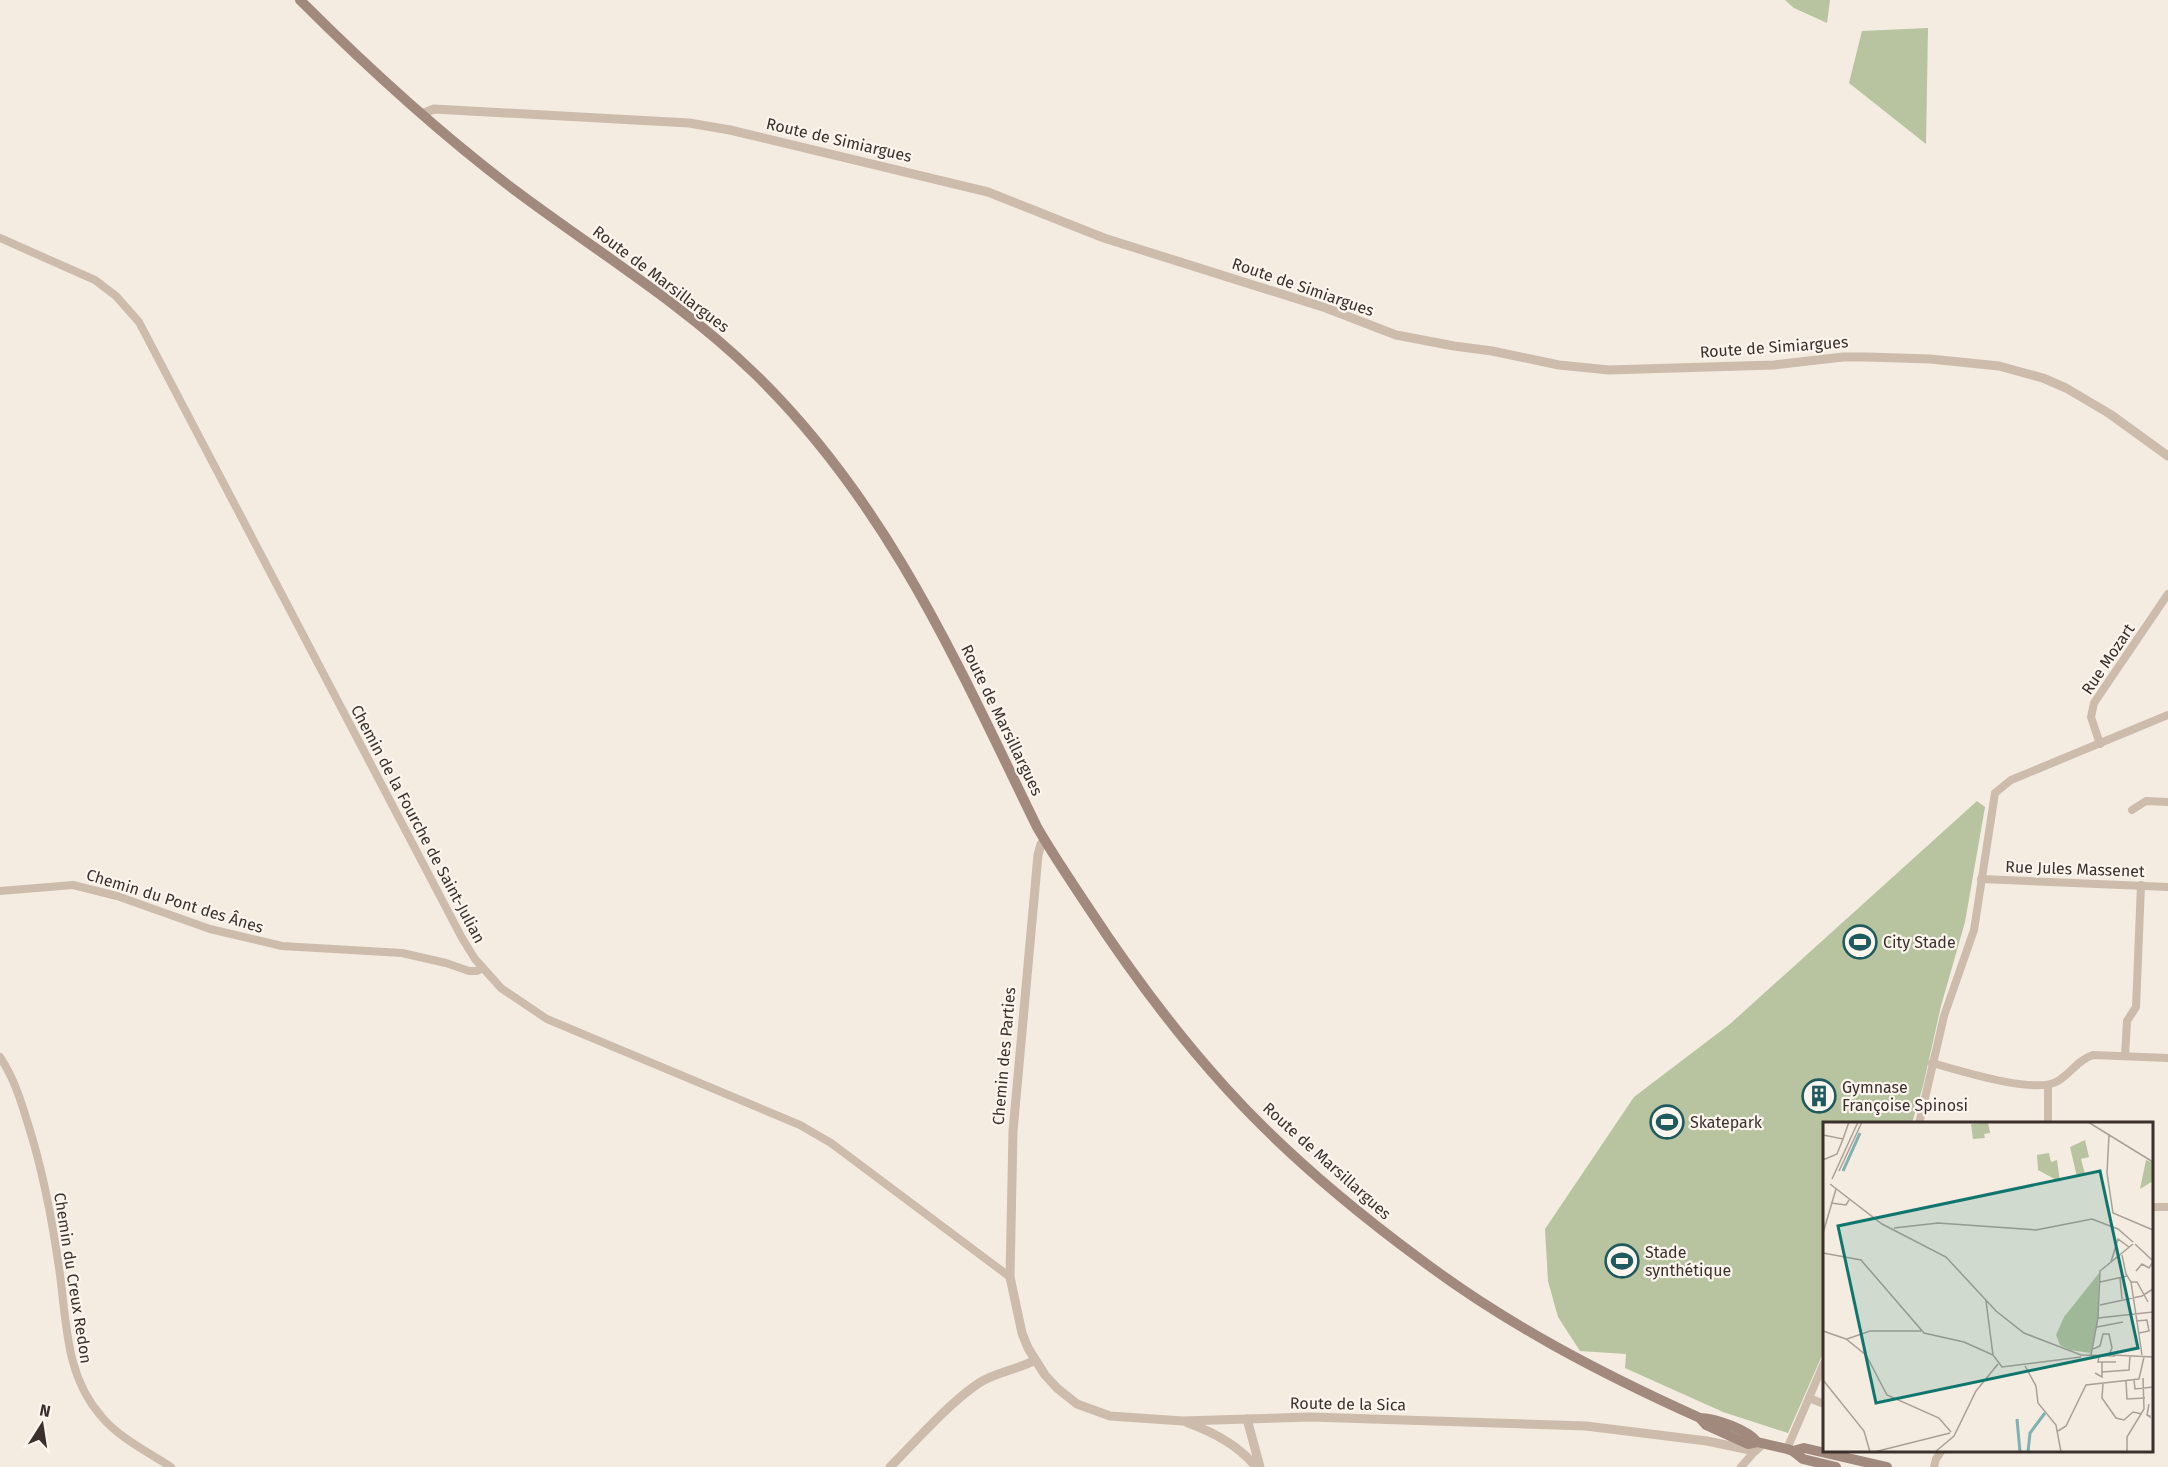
<svg xmlns="http://www.w3.org/2000/svg" width="2168" height="1467" font-family="'Fira Sans',sans-serif">
<style>
.green{fill:#b8c4a0}
.lines{fill:none;stroke-linecap:round;stroke-linejoin:round}
.minor{stroke:#cdbbac;stroke-width:8}
.tertiary{stroke:#cdbbac;stroke-width:9}
.secondary{stroke:#a18a7d;stroke-width:10}
.labels{text-anchor:middle;dominant-baseline:central;stroke-width:4.5;stroke-linejoin:round;paint-order:stroke}
.street-label{font-size:16px;fill:#3b302b;stroke:#fbf5ee}
.poi-label{font-size:16px;fill:#3b302b;stroke:#fbf5ee;text-anchor:start}
.inset-river{fill:none;stroke:#7fb0b2;stroke-width:3}
.inset-road{fill:none;stroke:#aaa098;stroke-width:1.5}
.view{fill:#0f766e;fill-opacity:0.15;stroke:#0f766e;stroke-width:3}
.inset-edge{fill:none;stroke:#3b302b;stroke-width:3}
</style>
<rect width="100%" height="100%" fill="#f4ebe1"/>
<g class="green">
<polygon points="1785,0 1830,0 1827,23 1794,8"/>
<polygon points="1928,28 1926,144 1849,83 1862,31"/>
<polygon points="1977,801 1985,807 1965,922 1941,1006 1923,1086 1912,1123 1824,1124 1824,1351 1788,1433 1723,1412 1625,1368 1626,1354 1580,1351 1558,1317 1548,1281 1545,1229 1634,1097 1730,1024"/>
</g>
<g class="lines">
<g class="minor">
<polyline points="0,238 95,280 116,296 139,322 462,938 475,959 501,988 547,1019 800,1125 831,1143 1010,1277"/>
<polyline points="2100,744 2091,717 2094,703 2168,594"/>
<polyline points="2132,810 2146,801 2168,802"/>
<polyline points="1981,879 2168,887"/>
<polyline points="0,891 73,885 117,896 210,929 282,946 402,953 446,963 469,971 477,971 483,968"/>
<polyline points="2125,1056 2127,1021 2136,1007 2141,885"/>
<path d="M 0,1057 C 14,1078 21,1101 28,1124 C 44,1174 53,1224 60,1275 C 67,1326 66,1376 101,1416 C 119,1438 148,1452 171,1467"/>
<path d="M 1932,1063 C 1958,1070 2032,1094 2056,1082 C 2070,1075 2077,1060 2093,1055 L 2168,1058"/>
<polyline points="2048,1085 2048,1124"/>
<polyline points="1919,1124 1944,1016 1974,930 1995,793 2011,780 2168,715"/>
<polyline points="2152,1207 2168,1207"/>
<polyline points="1809,1398 1824,1404"/>
<polyline points="1787,1449 1824,1363"/>
<polyline points="1741,1467 1755,1451"/>
<polyline points="1934,1467 1936,1459 1942,1450"/>
</g>
<g class="tertiary">
<polyline points="422,114 434,109 689,123 730,130 988,192 1104,238 1326,308 1396,335 1454,346 1492,351 1559,365 1609,370 1774,365 1843,357 1867,357 1930,359 1999,366 2043,378 2066,388 2110,414 2168,456"/>
<polyline points="1045,841 1041,844 1038,855 1013,1131 1010,1277 1022,1333 1028,1348 1045,1375 1057,1388 1077,1404 1110,1416 1183,1421 1311,1417 1586,1426 1707,1441 1755,1451 1764,1443"/>
<polyline points="1247,1419 1260,1467"/>
<path d="M 1188,1423 C 1213,1432 1240,1447 1256,1467"/>
<path d="M 890,1467 C 916,1441 949,1403 979,1383 C 996,1372 1017,1370 1035,1360"/>
</g>
<g class="secondary">
<path d="M 300,0 C 368,68 439,133 516,191 C 596,251 682,303 754,373 C 888,503 957,663 1037,827 C 1053,855 1071,881 1088,907 C 1130,971 1175,1032 1226,1088 C 1283,1151 1351,1208 1420,1259 C 1506,1324 1602,1374 1700,1418 C 1715,1418 1748,1430 1757,1442"/>
<polyline points="1700,1418 1706,1425 1748,1444 1757,1442 1787,1449 1793,1451 1803,1459 1836,1467"/>
<polyline points="1793,1451 1804,1448 1887,1467"/>
</g>
</g>
<defs>
<g id="stadium-ring" transform="scale(1.725)"><circle r="9.5" fill="#fbf5ee" stroke="#1f5a5e" stroke-width="1.5"/><path d="M0-5a6.5 5 0 1 0 0 10a6.5 5 0 1 0 0-10ZM-3.5-1.8h7v3.6h-7Z" fill="#1f5a5e"/></g>
<g id="building-ring" transform="scale(1.725)"><circle r="9.5" fill="#fbf5ee" stroke="#1f5a5e" stroke-width="1.5"/><path d="M-4-6H4V6H1V3H-1V6H-4ZM-2.5-4.3h1.7v1.8h-1.7ZM.8-4.3h1.7v1.8H.8ZM-2.5-1h1.7V.8h-1.7ZM.8-1h1.7V.8H.8Z" fill="#1f5a5e"/></g>
</defs>
<g fill-rule="evenodd">
<use href="#stadium-ring" x="1860" y="942"/>
<use href="#building-ring" x="1819" y="1096"/>
<use href="#stadium-ring" x="1667" y="1122"/>
<use href="#stadium-ring" x="1622" y="1261"/>
</g>
<g class="labels">
<g class="street-label">
<text transform="translate(839 140) rotate(13)">Route de Simiargues</text>
<text transform="translate(661 279) rotate(37)">Route de Marsillargues</text>
<text transform="translate(1303 287) rotate(19)">Route de Simiargues</text>
<text transform="translate(1774 347) rotate(-4)">Route de Simiargues</text>
<text transform="translate(2108 659) rotate(-56)">Rue Mozart</text>
<text transform="translate(1002 720) rotate(64)">Route de Marsillargues</text>
<text transform="translate(418 824) rotate(62)">Chemin de la Fourche de Saint-Julian</text>
<text transform="translate(2075 869) rotate(2)">Rue Jules Massenet</text>
<text transform="translate(175 901) rotate(17)">Chemin du Pont des Ânes</text>
<text transform="translate(1004 1056) rotate(-85)">Chemin des Parties</text>
<text transform="translate(1327 1161) rotate(42)">Route de Marsillargues</text>
<text transform="translate(73 1278) rotate(81)">Chemin du Creux Redon</text>
<text transform="translate(1348 1404) rotate(1)">Route de la Sica</text>
</g>
<g class="poi-label">
<text x="1883" y="942">City Stade</text>
<text x="1842" y="1087">Gymnase<tspan x="1842" dy="18">Françoise Spinosi</tspan></text>
<text x="1690" y="1122">Skatepark</text>
<text x="1645" y="1252">Stade<tspan x="1645" dy="18">synthétique</tspan></text>
</g>
</g>
<g transform="translate(1823 1122)">
<rect width="330" height="330" fill="#f4ebe1"/>
<path d="M 165,0 L 167,11 L 161,12 L 162,16 L 150,17 L 148,2 ZM 262,18 L 266,35 L 258,37 L 262,52 L 254,55 L 247,25 ZM 226,31 L 228,40 L 234,38 L 237,60 L 215,48 L 214,33 ZM 323,38 L 330,41 L 330,59 L 317,67 ZM 276,151 L 275,197 L 268,231 L 247,228 L 237,223 L 233,213 L 241,195 Z" fill="#b8c4a0"/>
<path class="inset-river" d="M 20,49 L 37,11M 194,297 L 197,330M 205,330 L 207,311 L 222,291"/>
<path class="inset-road" d="M 265,0 L 330,40M 0,13 L 20,17 L 26,0M 286,13 L 284,51 L 290,91 L 330,108M 0,38 L 14,32 L 20,17M 16,49 L 39,0M 9,57 L 35,0M 7,62 L 59,102 L 123,135 L 173,189 L 201,211 L 258,233 L 292,234M 8,81 L 23,83 L 26,78M 71,106 L 115,101 L 213,108 L 269,97 L 295,107 L 310,120M 0,111 L 13,67M 312,122 L 330,139M 0,131 L 38,138 L 101,211 L 141,220 L 170,233M 299,133 L 303,152 L 308,160 L 319,233M 288,140 L 295,117 L 306,125M 313,149 L 319,142 L 326,146 L 330,140M 297,156 L 299,177M 277,160 L 304,154M 307,160 L 314,160 L 325,180M 163,179 L 170,233 L 179,245 L 258,235M 277,183 L 319,174 L 330,167M 275,196 L 330,190M 313,199 L 324,198 L 326,209 L 316,211M 274,205 L 300,200M 0,209 L 23,217 L 43,233 L 64,273 L 116,296 L 128,310M 24,217 L 47,209 L 98,209M 270,227 L 277,224 L 280,212 L 286,212 L 289,226 L 286,233M 268,233 L 275,196 L 277,149 L 310,122M 290,233 L 330,235M 276,234 L 275,240 L 293,240M 202,244 L 213,264 L 215,281 L 233,303 L 238,330M 279,250 L 306,248 L 307,234M 272,251 L 279,255 L 279,240M 0,258 L 41,309 L 47,330M 311,258 L 312,267 L 330,265M 303,259 L 304,277 L 322,276M 280,261 L 279,276 L 293,296 L 301,298 L 310,290 L 319,292M 324,293 L 327,295 L 327,294 L 324,293 L 326,282M 235,309 L 243,304 L 263,263 L 316,257 L 321,235M 51,330 L 127,311M 112,330 L 131,314 L 153,269 L 175,242M 304,330 L 304,315 L 321,287 L 320,256"/>
<path class="view" d="M 277,49 L 315,226 L 53,281 L 15,104 Z"/>
<rect width="330" height="330" class="inset-edge"/>
</g>
<g transform="translate(42 1425) rotate(12)" stroke="#fbf5ee" stroke-width="4.5" paint-order="stroke">
<path d="M0-4.5L10 22L0 15L-10 22Z" fill="#3b302b"/>
<text y="-9" font-size="16" font-weight="bold" text-anchor="middle" fill="#3b302b">N</text>
</g>
</svg>
